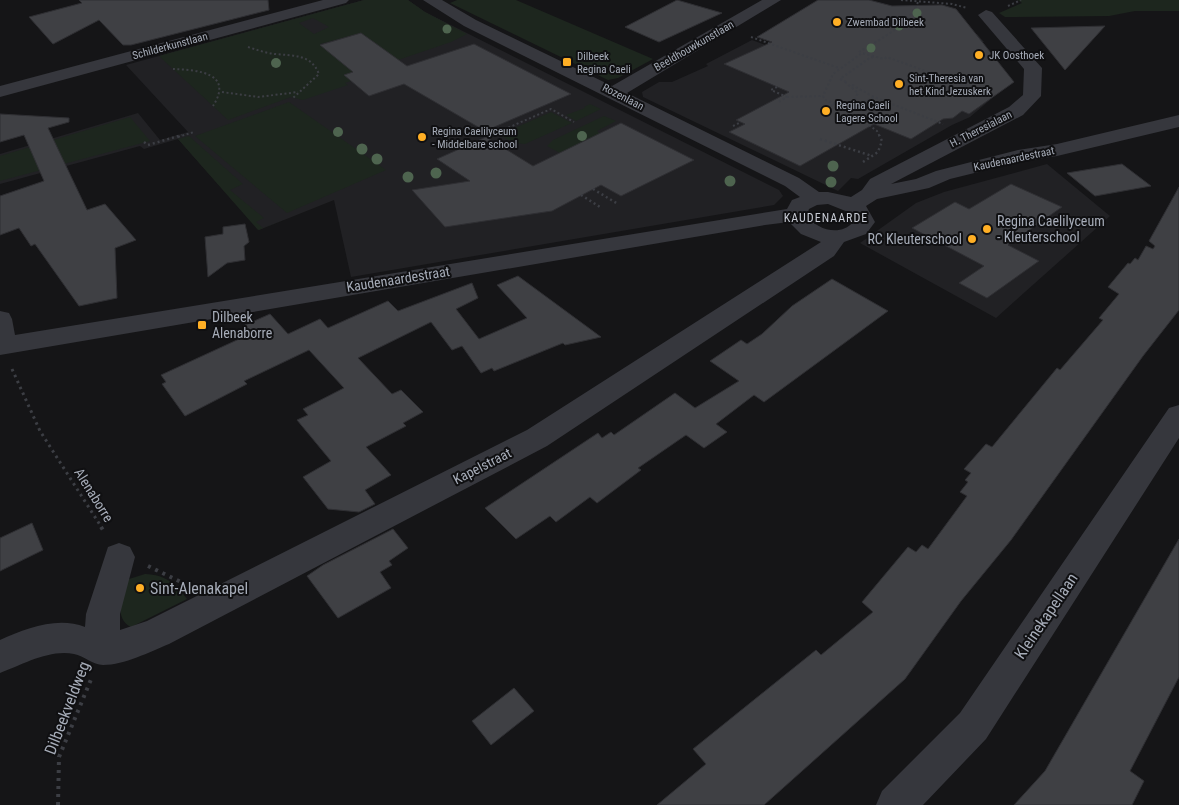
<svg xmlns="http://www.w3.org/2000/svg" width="1179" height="805" font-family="'Roboto Condensed',sans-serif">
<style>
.built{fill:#212124}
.green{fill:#1d261e;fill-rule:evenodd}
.building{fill:#3f4044;stroke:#2f2f33}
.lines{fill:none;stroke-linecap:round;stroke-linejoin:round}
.path-far3{stroke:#3c3e44;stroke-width:2;stroke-dasharray:2 2.5;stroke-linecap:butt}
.path-far2{stroke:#3c3e44;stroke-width:2.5;stroke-dasharray:2 3;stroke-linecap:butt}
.path-far1{stroke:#3c3e44;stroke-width:3;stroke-dasharray:2.5 4;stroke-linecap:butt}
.path{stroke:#3c3e44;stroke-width:4;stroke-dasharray:3 5;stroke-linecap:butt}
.minor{fill:#36373d;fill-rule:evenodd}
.tree{fill:#4e644f}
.poi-dot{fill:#ffaf25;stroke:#101012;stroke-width:2}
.labels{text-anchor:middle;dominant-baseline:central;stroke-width:4;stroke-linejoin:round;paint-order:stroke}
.far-poi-label{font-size:11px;fill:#a6acb8;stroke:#101012;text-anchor:start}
.far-street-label{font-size:11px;fill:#a6acb8;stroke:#101012}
.far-neighbourhood-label{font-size:12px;letter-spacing:1px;fill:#c7cbd4;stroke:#101012}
.poi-label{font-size:14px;fill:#a6acb8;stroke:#101012;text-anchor:start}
.street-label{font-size:14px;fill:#a6acb8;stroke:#101012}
.near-poi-label{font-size:16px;fill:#a6acb8;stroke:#101012;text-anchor:start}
.near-street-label{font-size:16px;fill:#a6acb8;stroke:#101012}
</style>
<rect width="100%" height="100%" fill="#151517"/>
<g class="built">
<polygon points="364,0 408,0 425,12 779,190 783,196 774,205 768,206 351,277 334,200 259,230 178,139 144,149 140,146 0,184 0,154 138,113 160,140 188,132 126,65"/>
<polygon points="894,34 977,34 984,42 956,43 990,89 990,100 970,117 952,125 858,179 851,178 838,191 643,97 642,92 659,82 672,82 708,66 706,64 752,40 842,73"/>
<polygon points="1047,164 1110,216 996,318 860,243 916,203 944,192"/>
</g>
<g class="green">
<path d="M 364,0 L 408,0 L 425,12 L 467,34 L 451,42 L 398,60 L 361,33 L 320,44 L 353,72 L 344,75 L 351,81 L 345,83 L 348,85 L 303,100 L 291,97 L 228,120 L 159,56 ZM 313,18 L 329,27 L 314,34 L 299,23 Z"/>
<polygon points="457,0 516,0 653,59 618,78 608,80 450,3"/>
<polygon points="1018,0 1179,0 1179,11 1135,11 1109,16 1005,17 999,13 1022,3"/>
<polygon points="289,102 386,170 287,213 195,136"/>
<polygon points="590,104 601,109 576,121 566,115 585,108 584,107"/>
<polygon points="551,112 572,123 525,144 515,143 499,135"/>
<polygon points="604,116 616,121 597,131 600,134 569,158 547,146 553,140"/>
<polygon points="130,117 150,141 0,181 0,156"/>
<polygon points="189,136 243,184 230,190 264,218 256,222 263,228 285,220 258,230 178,139"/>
<path d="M 145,574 C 166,575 175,583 187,599 L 131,627 C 113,618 123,596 126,580 Z"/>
</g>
<g class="building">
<polygon points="79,0 268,0 269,10 131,45 123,45 99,20 53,44 29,17 82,3"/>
<polygon points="677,0 722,13 659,42 625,27"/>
<polygon points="818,0 869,0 892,6 942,5 956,9 1014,82 969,114 962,111 953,118 943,119 911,139 874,124 800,166 729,132 745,124 736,120 789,92 724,64 772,42 757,37"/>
<polygon points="1105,26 1065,70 1031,28"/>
<polygon points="361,33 407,66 474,44 571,94 485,131 404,84 369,96 344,75 353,72 320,45"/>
<polygon points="0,114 69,118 69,122 48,128 87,210 105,204 136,240 115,248 117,298 79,306 35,244 31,246 19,228 0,235 0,196 44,181 24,135 0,142"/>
<polygon points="621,123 694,160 621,196 601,185 552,211 445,227 412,190 470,181 437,159 486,137 533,166"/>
<polygon points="1122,164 1151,186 1095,196 1067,173"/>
<polygon points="1011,184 1062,207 1008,245 1039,261 987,298 959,283 984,266 912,228 955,202 969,209"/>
<polygon points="1179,187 1179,310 1143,356 1011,540 961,601 905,679 764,805 657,805 706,764 693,749 816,650 821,655 873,612 862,602 908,547 916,552 922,545 928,549 967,496 960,492 968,482 965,480 971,473 964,469 986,444 992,447 1057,368 1060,370 1103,320 1099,318 1119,294 1108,287 1128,263 1130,264 1135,258 1138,260 1146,246 1153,249 1155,246 1149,241"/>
<polygon points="245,224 249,242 244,246 245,260 227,263 208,277 205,237 223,234 223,227"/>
<polygon points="518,276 601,337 565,345 563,343 494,371 492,368 481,373 462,346 452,350 431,322 358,358 392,394 401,390 423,412 403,423 406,426 366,447 391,475 365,490 375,504 359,512 328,509 303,477 331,461 297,420 308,415 303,409 344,388 309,350 244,381 247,384 185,416 162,384 166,382 161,375 250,334 243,326 270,314 288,334 320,319 328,328 388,301 398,311 472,283 478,298 456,309 479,339 527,318 497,285"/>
<polygon points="832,279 888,311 764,402 754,395 716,424 727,432 704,448 686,435 638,468 641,470 597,503 590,497 556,522 550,516 516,539 485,508 598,433 602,438 611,432 614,435 675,393 695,408 739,381 710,361 741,340 747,344 762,334 792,306"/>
<polygon points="32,523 43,550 0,571 0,538"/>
<polygon points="393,529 408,548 389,561 392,565 380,572 391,588 338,618 307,576 323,565"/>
<polygon points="1179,539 1179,677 1130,771 1144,781 1132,805 1014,805 1045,771"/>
<polygon points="514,688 534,711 491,745 472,721"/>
</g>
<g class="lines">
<g class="path-far3">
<polyline points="901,0 952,4 967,8"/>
<polyline points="1008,6 1021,0"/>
<polyline points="751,37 839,68"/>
<path d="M 248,47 C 257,50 266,53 275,54 C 294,56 311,54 319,74 L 293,98"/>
<path d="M 859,52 C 879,40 909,25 918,2"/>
<path d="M 173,69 C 198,70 234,73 213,106"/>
<polyline points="845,82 858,93 854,101 836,104 825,100 823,96 833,74 862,53 884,59 887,57 994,96"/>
<polyline points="846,82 840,79 871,57 875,58"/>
<polyline points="852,85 874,97 943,124"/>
<polyline points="777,87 771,90 787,97 778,102"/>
<polyline points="222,92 258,97 298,92"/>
<polyline points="787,97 823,96"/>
<polyline points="831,105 847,111"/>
<polyline points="830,110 833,109"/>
<polyline points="848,111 874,97"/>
<polyline points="869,125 877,131 880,137"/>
<polyline points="733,126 741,122"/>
<polyline points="496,133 551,109 574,122"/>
<polyline points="178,137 194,132"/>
</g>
<g class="path-far2">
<polyline points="820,139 872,156"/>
<polyline points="144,142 148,145 182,135"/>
<polyline points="863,162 878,152 882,141 879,135"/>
<polyline points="593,189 618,204"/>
<polyline points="581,195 600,207"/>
</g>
<polyline class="path-far1" points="12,369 40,431 102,528"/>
<g class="path">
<polyline points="101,527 105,533"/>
<polyline points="148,566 185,584"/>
<polyline points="58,805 59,757 92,677"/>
</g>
<g class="minor">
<polygon points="323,0 349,0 346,3 0,97 0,86"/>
<path d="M 423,0 L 442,0 L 476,20 L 612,86 L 762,0 L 781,0 L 627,93 L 799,178 L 819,192 L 828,192 L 851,197 L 862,190 L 870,179 L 1009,107 L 1023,95 L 1024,69 L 978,15 L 986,10 L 992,12 L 1042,68 L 1041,96 L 1023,115 L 891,184 L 916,179 L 936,171 L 1018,150 L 1057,144 L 1179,115 L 1179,127 L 1057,156 L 1019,162 L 950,179 L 929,188 L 877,199 L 866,206 L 875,222 L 866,234 L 844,242 L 834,256 L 547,446 L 169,644 C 149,652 125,665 103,665 C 93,665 84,656 74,654 C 49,649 22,665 0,673 L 0,640 C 26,628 58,616 85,627 L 86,614 L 108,547 L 119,543 L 130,547 L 135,557 L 120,614 L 120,630 L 147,621 L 527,430 L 821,242 L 801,234 L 789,222 L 765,225 L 0,355 L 0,311 L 9,313 L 12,319 L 15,335 L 787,209 L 792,200 L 800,197 L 785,186 L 464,26 ZM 828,204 L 848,212 L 853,222 C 841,237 816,230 807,215 L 809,209 L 817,205 Z"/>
<polygon points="1179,405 1179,438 986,739 923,805 876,805 882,791 960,713 1169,408"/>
</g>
</g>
<g class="tree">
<circle cx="917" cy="13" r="4.5"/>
<circle cx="899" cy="26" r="4.5"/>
<circle cx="447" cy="29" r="4.5"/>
<circle cx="871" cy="48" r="4.5"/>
<circle cx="276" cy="63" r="5"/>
<circle cx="338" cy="132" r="5"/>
<circle cx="582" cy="136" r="5"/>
<circle cx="362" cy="149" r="5.5"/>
<circle cx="377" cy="159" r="5.5"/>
<circle cx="833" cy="166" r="5.5"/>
<circle cx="436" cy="173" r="5.5"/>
<circle cx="408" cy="177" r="5.5"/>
<circle cx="730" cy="181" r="5.5"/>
<circle cx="831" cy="182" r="5.5"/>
</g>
<g class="poi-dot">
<circle cx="837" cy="22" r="5"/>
<circle cx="979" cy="55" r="5"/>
<rect x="562" y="57" width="10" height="10" rx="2.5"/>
<circle cx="899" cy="84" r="5"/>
<circle cx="826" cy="111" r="5"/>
<circle cx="422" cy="137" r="5"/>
<circle cx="987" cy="229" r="5"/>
<circle cx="972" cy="239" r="5"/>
<rect x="197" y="320" width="10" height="10" rx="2.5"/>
<circle cx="140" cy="588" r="5"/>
</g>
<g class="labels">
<g class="far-poi-label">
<text x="847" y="22">Zwembad Dilbeek</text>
<text x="989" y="55">JK Oosthoek</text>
<text x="577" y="56">Dilbeek<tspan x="577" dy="13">Regina Caeli</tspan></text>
<text x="909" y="78">Sint-Theresia van<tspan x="909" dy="13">het Kind Jezuskerk</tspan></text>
<text x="836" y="105">Regina Caeli<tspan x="836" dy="13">Lagere School</tspan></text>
<text x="432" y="131">Regina Caelilyceum<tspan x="432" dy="13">- Middelbare school</tspan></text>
</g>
<g class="far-street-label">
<text transform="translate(170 46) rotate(-15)">Schilderkunstlaan</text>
<text transform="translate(694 46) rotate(-30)">Beeldhouwkunstlaan</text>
<text transform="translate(623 97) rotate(27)">Rozenlaan</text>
<text transform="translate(981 129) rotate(-27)">H. Theresialaan</text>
<text transform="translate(1014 159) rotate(-12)">Kaudenaardestraat</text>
</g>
<g class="far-neighbourhood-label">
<text x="826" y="218">KAUDENAARDE</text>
</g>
<g class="poi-label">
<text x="997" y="221">Regina Caelilyceum<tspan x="997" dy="16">- Kleuterschool</tspan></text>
<text x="962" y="239" text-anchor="end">RC Kleuterschool</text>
<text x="212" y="317">Dilbeek<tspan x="212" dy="16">Alenaborre</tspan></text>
</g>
<g class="street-label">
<text transform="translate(398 279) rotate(-9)">Kaudenaardestraat</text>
<text transform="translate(482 466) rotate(-27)">Kapelstraat</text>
<text transform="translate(94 495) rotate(58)">Alenaborre</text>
</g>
<g class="near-poi-label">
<text x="150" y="588">Sint-Alenakapel</text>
</g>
<g class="near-street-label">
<text transform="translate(1046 616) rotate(-56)">Kleinekapellaan</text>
<text transform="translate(67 708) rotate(-69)">Dilbeekveldweg</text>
</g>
</g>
</svg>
